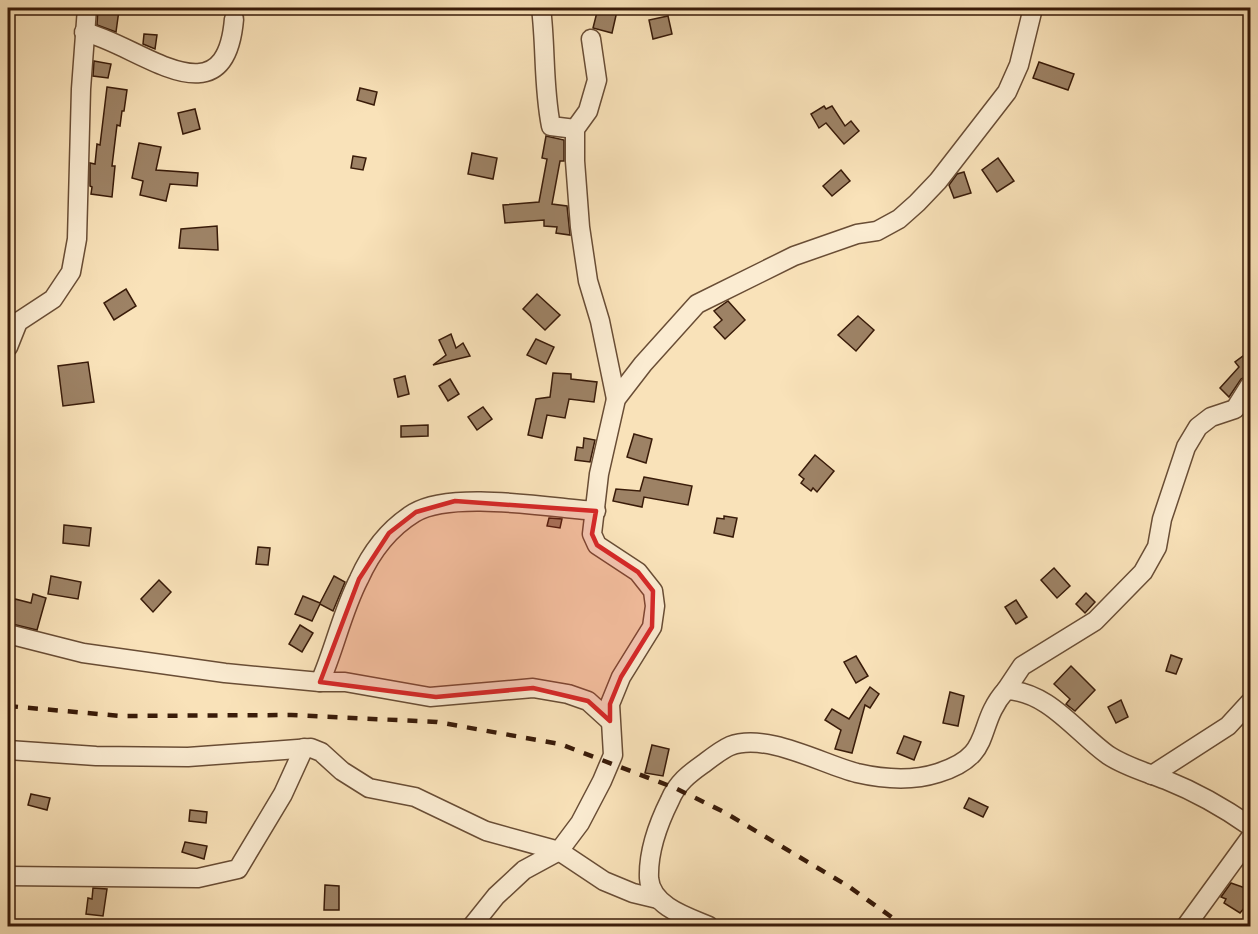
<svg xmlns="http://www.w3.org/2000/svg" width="1258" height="934" font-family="'IM FELL French Canon',serif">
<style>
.building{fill:#9d8265;stroke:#391b09;stroke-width:1.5}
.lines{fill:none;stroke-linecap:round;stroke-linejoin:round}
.minor-casing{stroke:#694d35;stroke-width:21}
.minor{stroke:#fbecd2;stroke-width:18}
.rail{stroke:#391b09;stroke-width:4.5;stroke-dasharray:10 10;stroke-linecap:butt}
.marked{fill:#d62828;fill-opacity:0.2;stroke:#d62828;stroke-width:4.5;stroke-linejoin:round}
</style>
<rect width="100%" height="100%" fill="#f9e2b9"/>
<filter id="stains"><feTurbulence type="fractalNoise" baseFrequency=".00333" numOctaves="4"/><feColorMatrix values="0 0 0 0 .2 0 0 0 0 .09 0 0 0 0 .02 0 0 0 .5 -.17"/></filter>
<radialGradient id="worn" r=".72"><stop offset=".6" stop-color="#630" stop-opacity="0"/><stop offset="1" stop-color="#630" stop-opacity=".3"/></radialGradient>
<g class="building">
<polygon points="98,8 119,10 116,32 97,25"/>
<polygon points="598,8 617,11 612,33 593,28"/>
<polygon points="668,16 672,34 653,39 649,20"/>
<polygon points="144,34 157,35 155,49 143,44"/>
<polygon points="94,61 111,64 108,78 93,76"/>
<polygon points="1039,62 1074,74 1068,90 1033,78"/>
<polygon points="107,87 127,90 124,111 122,111 120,126 117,125 112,166 115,166 112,197 91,194 92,187 90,186 90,163 95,164 97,144 100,145"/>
<polygon points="360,88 377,92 374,105 357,100"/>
<polygon points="824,106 826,109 832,106 845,126 851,121 859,131 844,144 826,123 819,128 811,114"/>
<polygon points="195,109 200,129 183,134 178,113"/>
<polygon points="546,136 564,140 564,161 560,161 552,204 567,206 570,235 556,233 557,227 544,226 544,220 505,223 503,205 539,202 547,159 542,158"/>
<polygon points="139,143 161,147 156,170 198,173 197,186 170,184 166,201 140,195 143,181 132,178"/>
<polygon points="472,153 497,158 493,179 468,174"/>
<polygon points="353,156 366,158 363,170 351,168"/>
<polygon points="998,158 1014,181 997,192 982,170"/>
<polygon points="841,170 850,181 832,196 823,186"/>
<polygon points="964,172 971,193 954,198 949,185 957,174"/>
<polygon points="217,226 218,250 179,248 181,229"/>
<polygon points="126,289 136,306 114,320 104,303"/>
<polygon points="537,294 560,315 545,330 523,309"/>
<polygon points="728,301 745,320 725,339 714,327 722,320 714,311"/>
<polygon points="858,316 874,330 856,351 838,335"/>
<polygon points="451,334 456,348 463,343 470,356 433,365 446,355 439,340"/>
<polygon points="536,339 554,347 546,364 527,355"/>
<polygon points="1251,350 1251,374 1241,379 1229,397 1220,388 1239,367 1235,362"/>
<polygon points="88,362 94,402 63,406 58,366"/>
<polygon points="553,373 571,374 571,379 597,382 594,402 569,399 565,418 547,415 542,438 528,435 536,399 550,397"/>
<polygon points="405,376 409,394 398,397 394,379"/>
<polygon points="450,379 459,394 448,401 439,386"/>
<polygon points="483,407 492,419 477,430 468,417"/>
<polygon points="428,425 428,436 401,437 401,426"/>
<polygon points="634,434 652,439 646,463 627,457"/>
<polygon points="584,438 595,440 590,462 575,460 577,447 583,448"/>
<polygon points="815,455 834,471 817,492 813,488 811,491 801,483 804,479 799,475"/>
<polygon points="644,477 692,486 688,505 644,497 642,507 613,501 616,489 640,491"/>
<polygon points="724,516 737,518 733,537 714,533 717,518 724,519"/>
<polygon points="549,518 562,519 560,528 547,526"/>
<polygon points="64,525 91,528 89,546 63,543"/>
<polygon points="258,547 270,548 268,565 256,564"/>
<polygon points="1054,568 1070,586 1057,598 1041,580"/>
<polygon points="51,576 81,582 78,599 48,594"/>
<polygon points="334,576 345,582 333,611 320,604 312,621 295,614 303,596 320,603"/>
<polygon points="159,580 171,592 153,612 141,599"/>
<polygon points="1086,593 1095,602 1085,613 1076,604"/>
<polygon points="33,594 46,598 37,630 8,623 15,599 31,603"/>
<polygon points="1016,600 1027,617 1016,624 1005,607"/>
<polygon points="300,625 313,633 302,652 289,644"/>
<polygon points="1171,655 1182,659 1176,674 1166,671"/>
<polygon points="856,656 868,676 856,683 844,662"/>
<polygon points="1071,666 1095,690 1075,711 1066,704 1070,699 1054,684"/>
<polygon points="870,687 879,694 870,708 865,705 852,753 835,749 841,730 825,720 832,709 849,719"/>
<polygon points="950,692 964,696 958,726 943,723"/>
<polygon points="1121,700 1128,717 1116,723 1108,707"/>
<polygon points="904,736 921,742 914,760 897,753"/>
<polygon points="652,745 669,749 663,776 645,773"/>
<polygon points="31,794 50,798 47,810 28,805"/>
<polygon points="969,798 988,807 983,817 964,808"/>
<polygon points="190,810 207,812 206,823 189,821"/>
<polygon points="185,842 207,846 204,859 182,852"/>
<polygon points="1231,883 1251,890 1251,900 1240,913 1224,903 1226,899 1221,897"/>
<polygon points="325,885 339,886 339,910 324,910"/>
<polygon points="93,888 107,889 103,916 86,914 88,898 92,899"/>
</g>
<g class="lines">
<g class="minor-casing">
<g id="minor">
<path d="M 541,8 C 546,47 543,86 551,126 L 575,129"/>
<path d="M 84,32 C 138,44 225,126 234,19"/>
<polyline points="591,39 597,80 588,111 575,129 575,161 580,227 588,281 600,321 616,399"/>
<polyline points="8,347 18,322 53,299 71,272 77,239 81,89 87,8"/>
<polyline points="8,634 83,653 225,673 320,682 345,682 430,697 533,688 568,694 588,701 610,721"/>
<path d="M 320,682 C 335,648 342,612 359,579 C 371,552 388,529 414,513 C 452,490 551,508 596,511"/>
<polyline points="1006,690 1022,666 1095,621 1143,572 1157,547 1162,519 1186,447 1198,427 1211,417 1235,409 1250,385"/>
<polyline points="8,750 96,756 188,757 311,748 321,752 342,771 369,788 415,797 486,831 559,851 604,881 633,893 658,899"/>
<polyline points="1152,775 1228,726 1250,702"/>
<polyline points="8,876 198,878 238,869 283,794 304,748"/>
<polyline points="472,926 496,896 524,870 559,851 580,823 602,781 613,755 610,704 621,677 652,627 655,606 653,591 638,572 597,545 592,534 599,474 616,399 643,364 697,304 794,256 857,234 877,231 899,219 917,203 938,181 1007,92 1019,65 1033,8"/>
<path d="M 709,926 C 687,917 651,906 649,878 C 648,850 658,824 670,800 C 677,783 689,774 703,764 C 711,758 721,750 730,746 C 766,732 822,764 857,773 C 883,779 913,781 938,773 C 996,755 974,726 1006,690 C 1048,691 1076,732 1108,755 C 1126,767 1146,772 1166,780 C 1196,792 1224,808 1250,826"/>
<polyline points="1186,926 1250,838"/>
</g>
</g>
<use href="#minor" class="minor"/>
<polyline class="rail" points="8,706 121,716 291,715 437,722 560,744 675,788 724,812 848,886 904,926"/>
</g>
<path class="marked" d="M 455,501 L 596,511 L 592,534 L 597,545 L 638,572 L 653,591 L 652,627 L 621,677 L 610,704 L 610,721 L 588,701 L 533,688 L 436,697 L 320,682 L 359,579 L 389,533 L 416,512 Z"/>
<rect width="1258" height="934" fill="none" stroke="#f9e2b9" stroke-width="30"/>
<rect x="9" y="9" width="1240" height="916" fill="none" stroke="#391b09" stroke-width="3"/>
<rect x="15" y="15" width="1228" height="904" fill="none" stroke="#391b09" stroke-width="1.5"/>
<rect width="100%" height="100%" filter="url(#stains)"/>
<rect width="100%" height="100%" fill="url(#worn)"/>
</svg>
